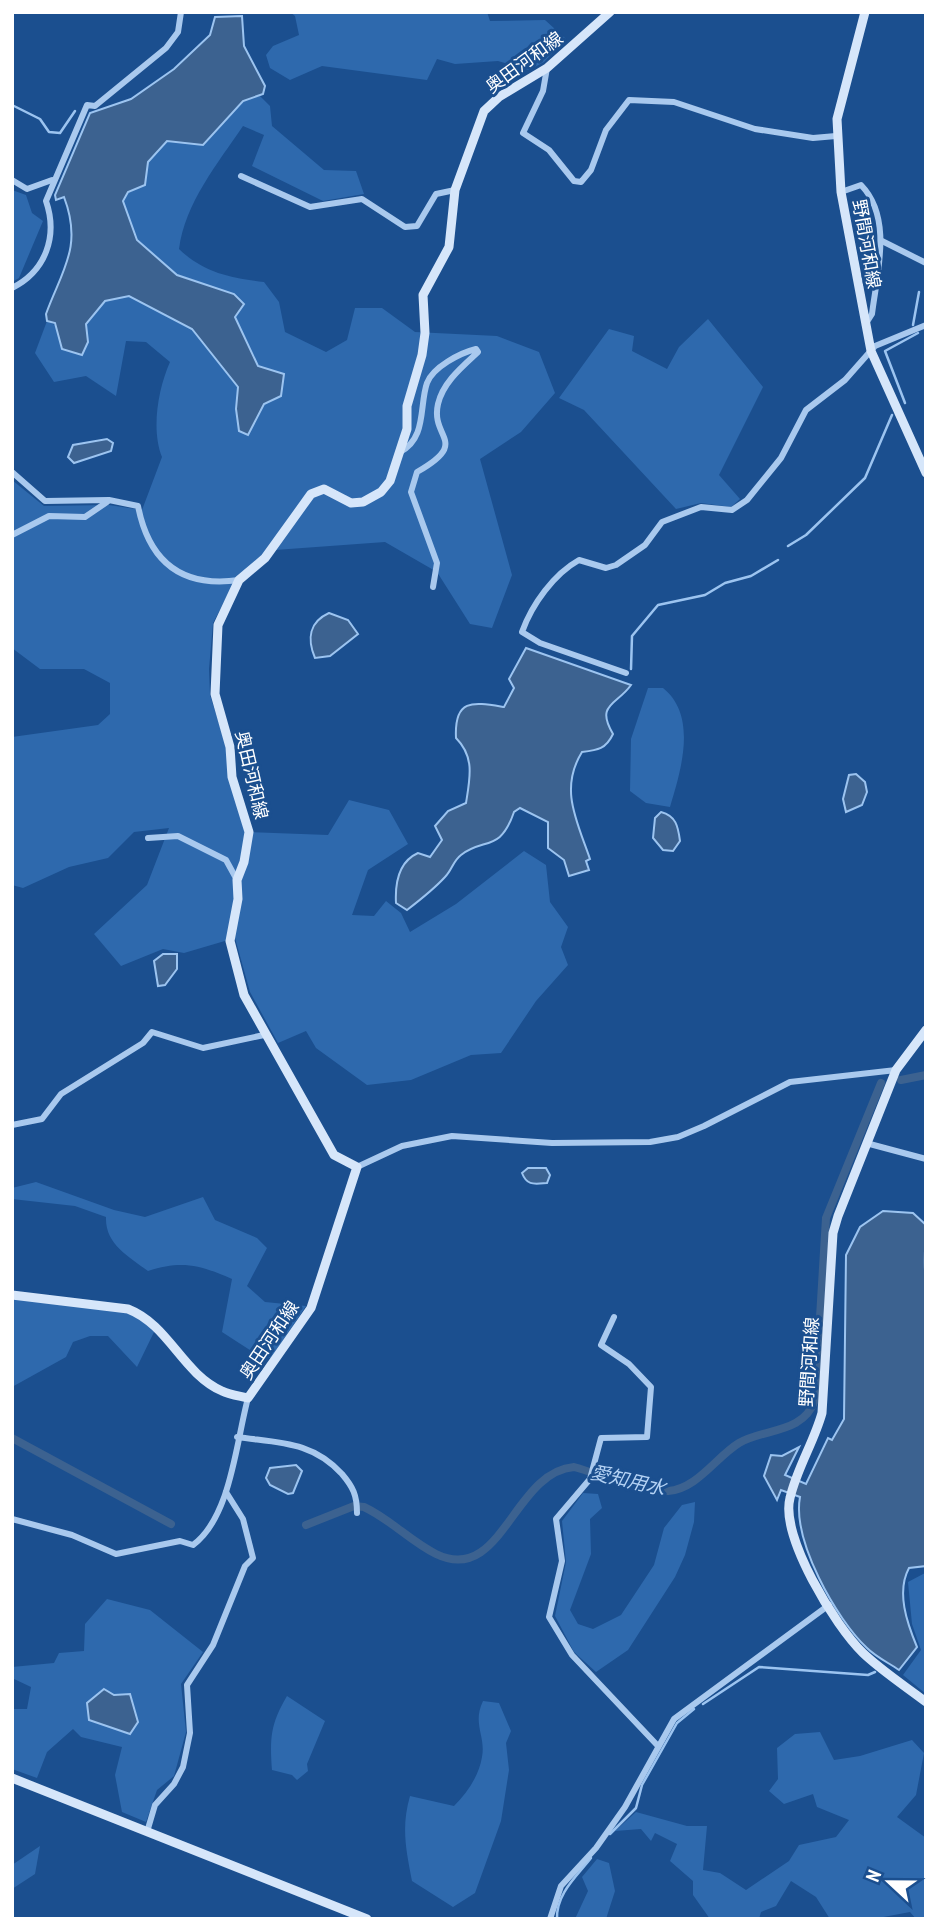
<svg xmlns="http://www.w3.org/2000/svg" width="938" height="1931" font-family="'PT Sans Narrow','Noto Sans JP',sans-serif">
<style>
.green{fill:#2e69ad}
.water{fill:#3c6290;stroke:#9cc4f0;stroke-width:2}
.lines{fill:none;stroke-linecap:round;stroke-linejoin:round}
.stream{stroke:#9cc4f0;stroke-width:2.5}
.canal{stroke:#3c6290;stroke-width:8}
.street{stroke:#a9c9ee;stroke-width:6}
.secondary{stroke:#d6e6fa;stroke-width:9}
.labels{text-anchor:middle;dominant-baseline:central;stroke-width:6;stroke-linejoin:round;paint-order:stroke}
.street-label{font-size:18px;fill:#fff;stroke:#1b4f8f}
.water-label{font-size:19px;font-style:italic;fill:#b5d3f5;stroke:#1b4f8f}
</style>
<rect width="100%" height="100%" fill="#1b4f8f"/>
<g class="green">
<polygon points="290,12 487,12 490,21 545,20 566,39 544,62 529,70 498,61 455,64 437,59 427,80 322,66 290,80 270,68 266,55 273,46 299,35 295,16"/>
<path d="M 260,96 L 270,106 L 272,126 L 324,170 L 356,171 L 364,194 L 323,201 L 252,166 L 264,135 L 243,126 C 218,163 185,203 179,249 C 204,273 231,278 264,282 L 279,302 L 285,332 L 326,352 L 347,340 L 355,308 L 382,308 L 415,332 L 497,336 L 539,352 L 555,393 L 521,432 L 480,459 L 512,575 L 492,628 L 470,624 L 437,572 L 385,542 L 275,550 L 238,575 L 213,623 L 209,669 L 210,695 L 226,746 L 246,832 L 328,835 L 349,800 L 389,810 L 408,844 L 368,870 L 352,915 L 374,916 L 386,901 L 401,913 L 410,932 L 456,904 L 524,851 L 546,865 L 550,902 L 568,927 L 561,947 L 568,965 L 536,1001 L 501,1053 L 471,1055 L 411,1080 L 367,1085 L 316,1048 L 306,1031 L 278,1043 L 250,992 L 235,938 L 184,953 L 163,949 L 121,966 L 94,934 L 147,885 L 169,828 L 134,832 L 108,858 L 69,867 L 23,888 L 12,885 L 12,737 L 98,725 L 110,714 L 110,683 L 84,669 L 40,669 L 12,648 L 12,480 L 44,506 L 109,505 L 142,510 L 162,457 C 151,430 158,389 170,362 L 146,342 L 126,341 L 116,396 L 86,376 L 54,382 L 35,353 L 47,321 L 88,342 L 86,324 L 105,301 L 129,296 L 192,329 L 238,387 L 236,409 L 248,435 L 264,404 L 258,366 L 235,317 L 244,304 L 234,294 L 177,275 L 137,240 L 123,201 L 128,192 L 145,185 L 148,162 L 167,141 L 203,144 L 243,101 Z"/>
<polygon points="12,190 26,195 32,213 43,221 19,278 12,282"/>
<polygon points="708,319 763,387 719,475 740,499 731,507 701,503 676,509 584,410 559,398 609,329 634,336 632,351 667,369 679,347"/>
<path d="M 648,688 L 663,688 C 698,716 681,770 670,807 L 646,803 L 630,791 L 631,739 Z"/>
<path d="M 36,1182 L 114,1210 L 145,1217 L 203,1197 L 215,1220 L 257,1238 L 267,1248 L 247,1286 L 265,1302 L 306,1306 L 271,1358 L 259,1356 L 222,1332 L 232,1279 C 200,1265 182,1260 148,1271 C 128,1256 105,1244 106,1217 L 75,1206 L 12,1199 L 12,1188 Z"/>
<polygon points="12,1299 127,1312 155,1330 137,1367 108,1336 90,1336 73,1342 66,1357 12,1387"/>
<polygon points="583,1493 598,1494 602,1508 590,1519 591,1554 570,1610 578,1624 593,1629 621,1615 654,1565 664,1528 682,1505 695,1502 694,1522 685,1555 675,1577 628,1650 596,1672 574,1652 555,1616 566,1562 562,1521"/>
<polygon points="925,1573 926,1575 926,1694 903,1675 921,1650 912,1624 908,1582"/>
<polygon points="107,1599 150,1610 203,1652 181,1684 186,1732 174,1776 157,1790 146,1822 122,1812 115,1775 122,1747 81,1737 73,1729 47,1752 37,1778 12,1769 12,1709 27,1709 31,1687 12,1678 12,1667 54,1663 59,1653 84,1651 85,1624"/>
<path d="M 287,1696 L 325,1721 L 307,1764 L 308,1771 L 297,1780 L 292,1775 L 272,1770 C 270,1738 270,1725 287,1696 Z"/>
<path d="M 483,1701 L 499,1703 L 511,1731 L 506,1743 L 509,1770 L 501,1821 L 475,1893 L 453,1907 L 412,1881 C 406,1850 401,1827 410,1796 L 454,1806 C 467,1793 479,1776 482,1757 C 486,1736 472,1724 483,1701 Z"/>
<polygon points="820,1732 834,1760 860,1756 912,1740 924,1753 916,1795 897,1817 926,1838 926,1919 916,1919 910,1912 873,1919 830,1919 816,1897 791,1881 776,1906 761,1912 759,1919 710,1919 693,1895 693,1881 670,1861 677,1844 655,1833 651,1841 641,1829 615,1831 636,1812 687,1826 707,1826 703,1870 720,1873 746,1890 789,1861 799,1845 836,1837 849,1820 817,1807 813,1794 784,1804 769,1791 778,1779 777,1748 795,1734"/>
<polygon points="40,1846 35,1874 12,1889 12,1865"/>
<polygon points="597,1859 609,1863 615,1891 606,1919 575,1919 588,1891 582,1877"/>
</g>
<g class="water">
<path d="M 242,16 L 244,46 L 265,86 L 263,94 L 243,101 L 203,145 L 167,141 L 148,162 L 145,185 L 128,192 L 123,201 L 137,240 L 177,275 L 234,294 L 244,304 L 235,317 L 258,366 L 284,374 L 281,396 L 264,404 L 248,435 L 239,431 L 236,409 L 238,387 L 192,329 L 129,296 L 105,301 L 86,324 L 88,342 L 82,355 L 62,349 L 55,323 L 47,321 L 46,314 C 62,270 83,247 64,197 L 56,200 L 55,195 L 90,113 L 131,99 L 174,69 L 210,35 L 215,17 Z"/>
<polygon points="107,439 113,443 111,451 74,463 68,457 73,445"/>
<path d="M 329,613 L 348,620 L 358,634 L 330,656 L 315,658 C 307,639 309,622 329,613 Z"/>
<path d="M 526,648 L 631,685 C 617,705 595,704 613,734 C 606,749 598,750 582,752 C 559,789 577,821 590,859 L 586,861 L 589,870 L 569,876 L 564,860 L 548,848 L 548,822 L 520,808 L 514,812 C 500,853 484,837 461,855 C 453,861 452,870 445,877 C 434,889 420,900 407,910 L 396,903 C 395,884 398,862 418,853 L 430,857 L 442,840 L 435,826 L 448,811 L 466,803 C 470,778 475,757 456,738 C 454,698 473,702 504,707 L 514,688 L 509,679 Z"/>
<polygon points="856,774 865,782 867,792 862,805 846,812 843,799 849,775"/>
<path d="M 661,812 C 676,816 678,826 680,841 L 673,851 L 663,850 L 653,838 L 655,818 Z"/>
<polygon points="163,954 177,954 177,969 165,985 158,986 154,961"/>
<path d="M 528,1168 L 546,1168 L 550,1175 L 547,1183 C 534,1184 527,1186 522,1173 Z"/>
<path d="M 883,1211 L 913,1213 L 926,1225 C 926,1245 923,1261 926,1281 L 926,1566 L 909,1568 C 896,1592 907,1623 917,1647 L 899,1670 C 889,1663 876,1657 867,1648 C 836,1619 792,1540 800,1497 L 781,1490 L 777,1500 L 764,1476 L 771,1455 L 782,1456 L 799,1447 L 785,1475 L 806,1484 L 828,1438 L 832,1440 L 844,1419 L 846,1255 L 860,1227 Z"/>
<polygon points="296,1465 302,1471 293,1493 288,1494 270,1485 266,1478 270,1468"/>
<polygon points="104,1689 114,1695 130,1694 138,1722 130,1734 89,1720 87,1703"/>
</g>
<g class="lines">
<g class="stream">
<polyline points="12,105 40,119 49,132 60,133 75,111"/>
<polyline points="913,325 919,292"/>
<polyline points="905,403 885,351 918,333"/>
<polyline points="788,546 806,535 865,478 892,415"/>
<polyline points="631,669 632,636 658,605 705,595 725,583 751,576 778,560"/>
<polyline points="703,1704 759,1667 868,1675 875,1672"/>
<polyline points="610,1834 636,1808 642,1785 677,1723 694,1709"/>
<path d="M 557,1919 C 556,1894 576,1877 591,1858"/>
</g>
<g class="canal">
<polyline points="901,1080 926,1075"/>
<polyline points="12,1438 171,1524"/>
<path d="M 306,1525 L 354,1506 L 364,1507 C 390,1519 410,1541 436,1554 C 502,1586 513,1472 574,1467 C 600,1474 642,1493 668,1491 C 697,1489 716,1457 739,1443 C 765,1428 803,1434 815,1400 L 826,1218 L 881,1083"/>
</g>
<g class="street">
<polyline points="547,68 543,91 523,133 549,150 574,181 581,182 591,170 606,130 629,100 674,102 755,129 813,138 836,136"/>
<polyline points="241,176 310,207 362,199 405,227 417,226 436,194 455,190"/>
<polyline points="12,180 27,189 52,180"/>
<path d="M 841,192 L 861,185 C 893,218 877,273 872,314 L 865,325"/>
<polyline points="882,241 926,263"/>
<path d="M 12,288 C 46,271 58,236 46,201 L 87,105 L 95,106 L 166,48 L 178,32 L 181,12"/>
<path d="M 400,452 C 427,438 419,406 427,383 C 433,367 460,353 476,349 L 478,352 C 463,366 443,382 438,404 C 430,439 471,441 417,472 L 411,492 L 437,563 L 433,587"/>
<path d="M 12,472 L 45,501 L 109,500 L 138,506 C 149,562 182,588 239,580"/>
<polyline points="12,535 49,516 85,517 107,502"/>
<path d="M 626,673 L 540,643 L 522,632 C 532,604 554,574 579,560 L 606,568 L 616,565 L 645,545 L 662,522 L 701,507 L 732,510 L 747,500 L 781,458 L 806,410 L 845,380 L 875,346 L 926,325"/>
<polyline points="148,838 178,836 226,860 237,880"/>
<polyline points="12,1125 42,1119 61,1094 143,1043 152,1032 203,1048 264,1035"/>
<polyline points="866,1143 926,1159"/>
<polyline points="357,1167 402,1146 452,1136 552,1143 650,1142 678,1137 704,1126 790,1082 896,1070"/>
<polyline points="614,1317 601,1345 629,1364 651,1387 647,1437 601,1438 590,1479 556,1519 562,1561 549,1617 572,1655 658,1746"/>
<path d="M 237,1437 C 279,1443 312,1441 342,1474 C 353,1487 357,1495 357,1513"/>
<path d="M 12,1519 L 72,1535 L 116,1554 L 180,1541 L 193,1545 C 231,1517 236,1442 248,1398"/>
<polyline points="147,1832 155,1805 174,1784 183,1767 190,1733 187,1685 213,1645 245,1566 253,1558 243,1519 226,1492"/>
<polyline points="550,1919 561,1886 596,1848 625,1807 674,1719 829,1605"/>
</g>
<g class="secondary">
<polyline points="865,12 837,119 841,192 871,351 926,473"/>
<path d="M 926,1030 L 896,1070 L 838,1216 L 833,1233 L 822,1413 C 814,1442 797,1468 790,1498 C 780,1536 835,1626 863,1653 C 882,1671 905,1686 926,1702"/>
<path d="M 12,1295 L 128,1309 C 169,1325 182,1373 222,1391 C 230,1395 240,1396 248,1398 L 311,1308 L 357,1167 L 334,1155 L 244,995 L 230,941 L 238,899 L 237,880 L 244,862 L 249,832 L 232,777 L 230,747 L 215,694 L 218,625 L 239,580 L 265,558 L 311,494 L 324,489 L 351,503 L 363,502 L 381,492 L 390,481 L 407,429 L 407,406 L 422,355 L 425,333 L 423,295 L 449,247 L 455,190 L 484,111 L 499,97 L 547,68 L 610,12"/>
<polyline points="12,1778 367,1919"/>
</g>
</g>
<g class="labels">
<g class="street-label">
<text transform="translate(524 62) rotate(-36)">奥田河和線</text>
<text transform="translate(867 244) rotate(80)">野間河和線</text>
<text transform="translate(252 775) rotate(77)">奥田河和線</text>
<text transform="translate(269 1340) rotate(-56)">奥田河和線</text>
<text transform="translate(809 1362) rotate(-86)">野間河和線</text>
</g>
<g class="water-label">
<text transform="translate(628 1480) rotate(13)">愛知用水</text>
</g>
</g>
<rect width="938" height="1931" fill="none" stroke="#ffffff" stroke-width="28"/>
<g transform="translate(889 1882) rotate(292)" stroke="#1b4f8f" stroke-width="5" paint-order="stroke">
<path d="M0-5L12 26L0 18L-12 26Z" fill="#ffffff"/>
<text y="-10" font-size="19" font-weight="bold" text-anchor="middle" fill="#ffffff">N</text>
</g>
</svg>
